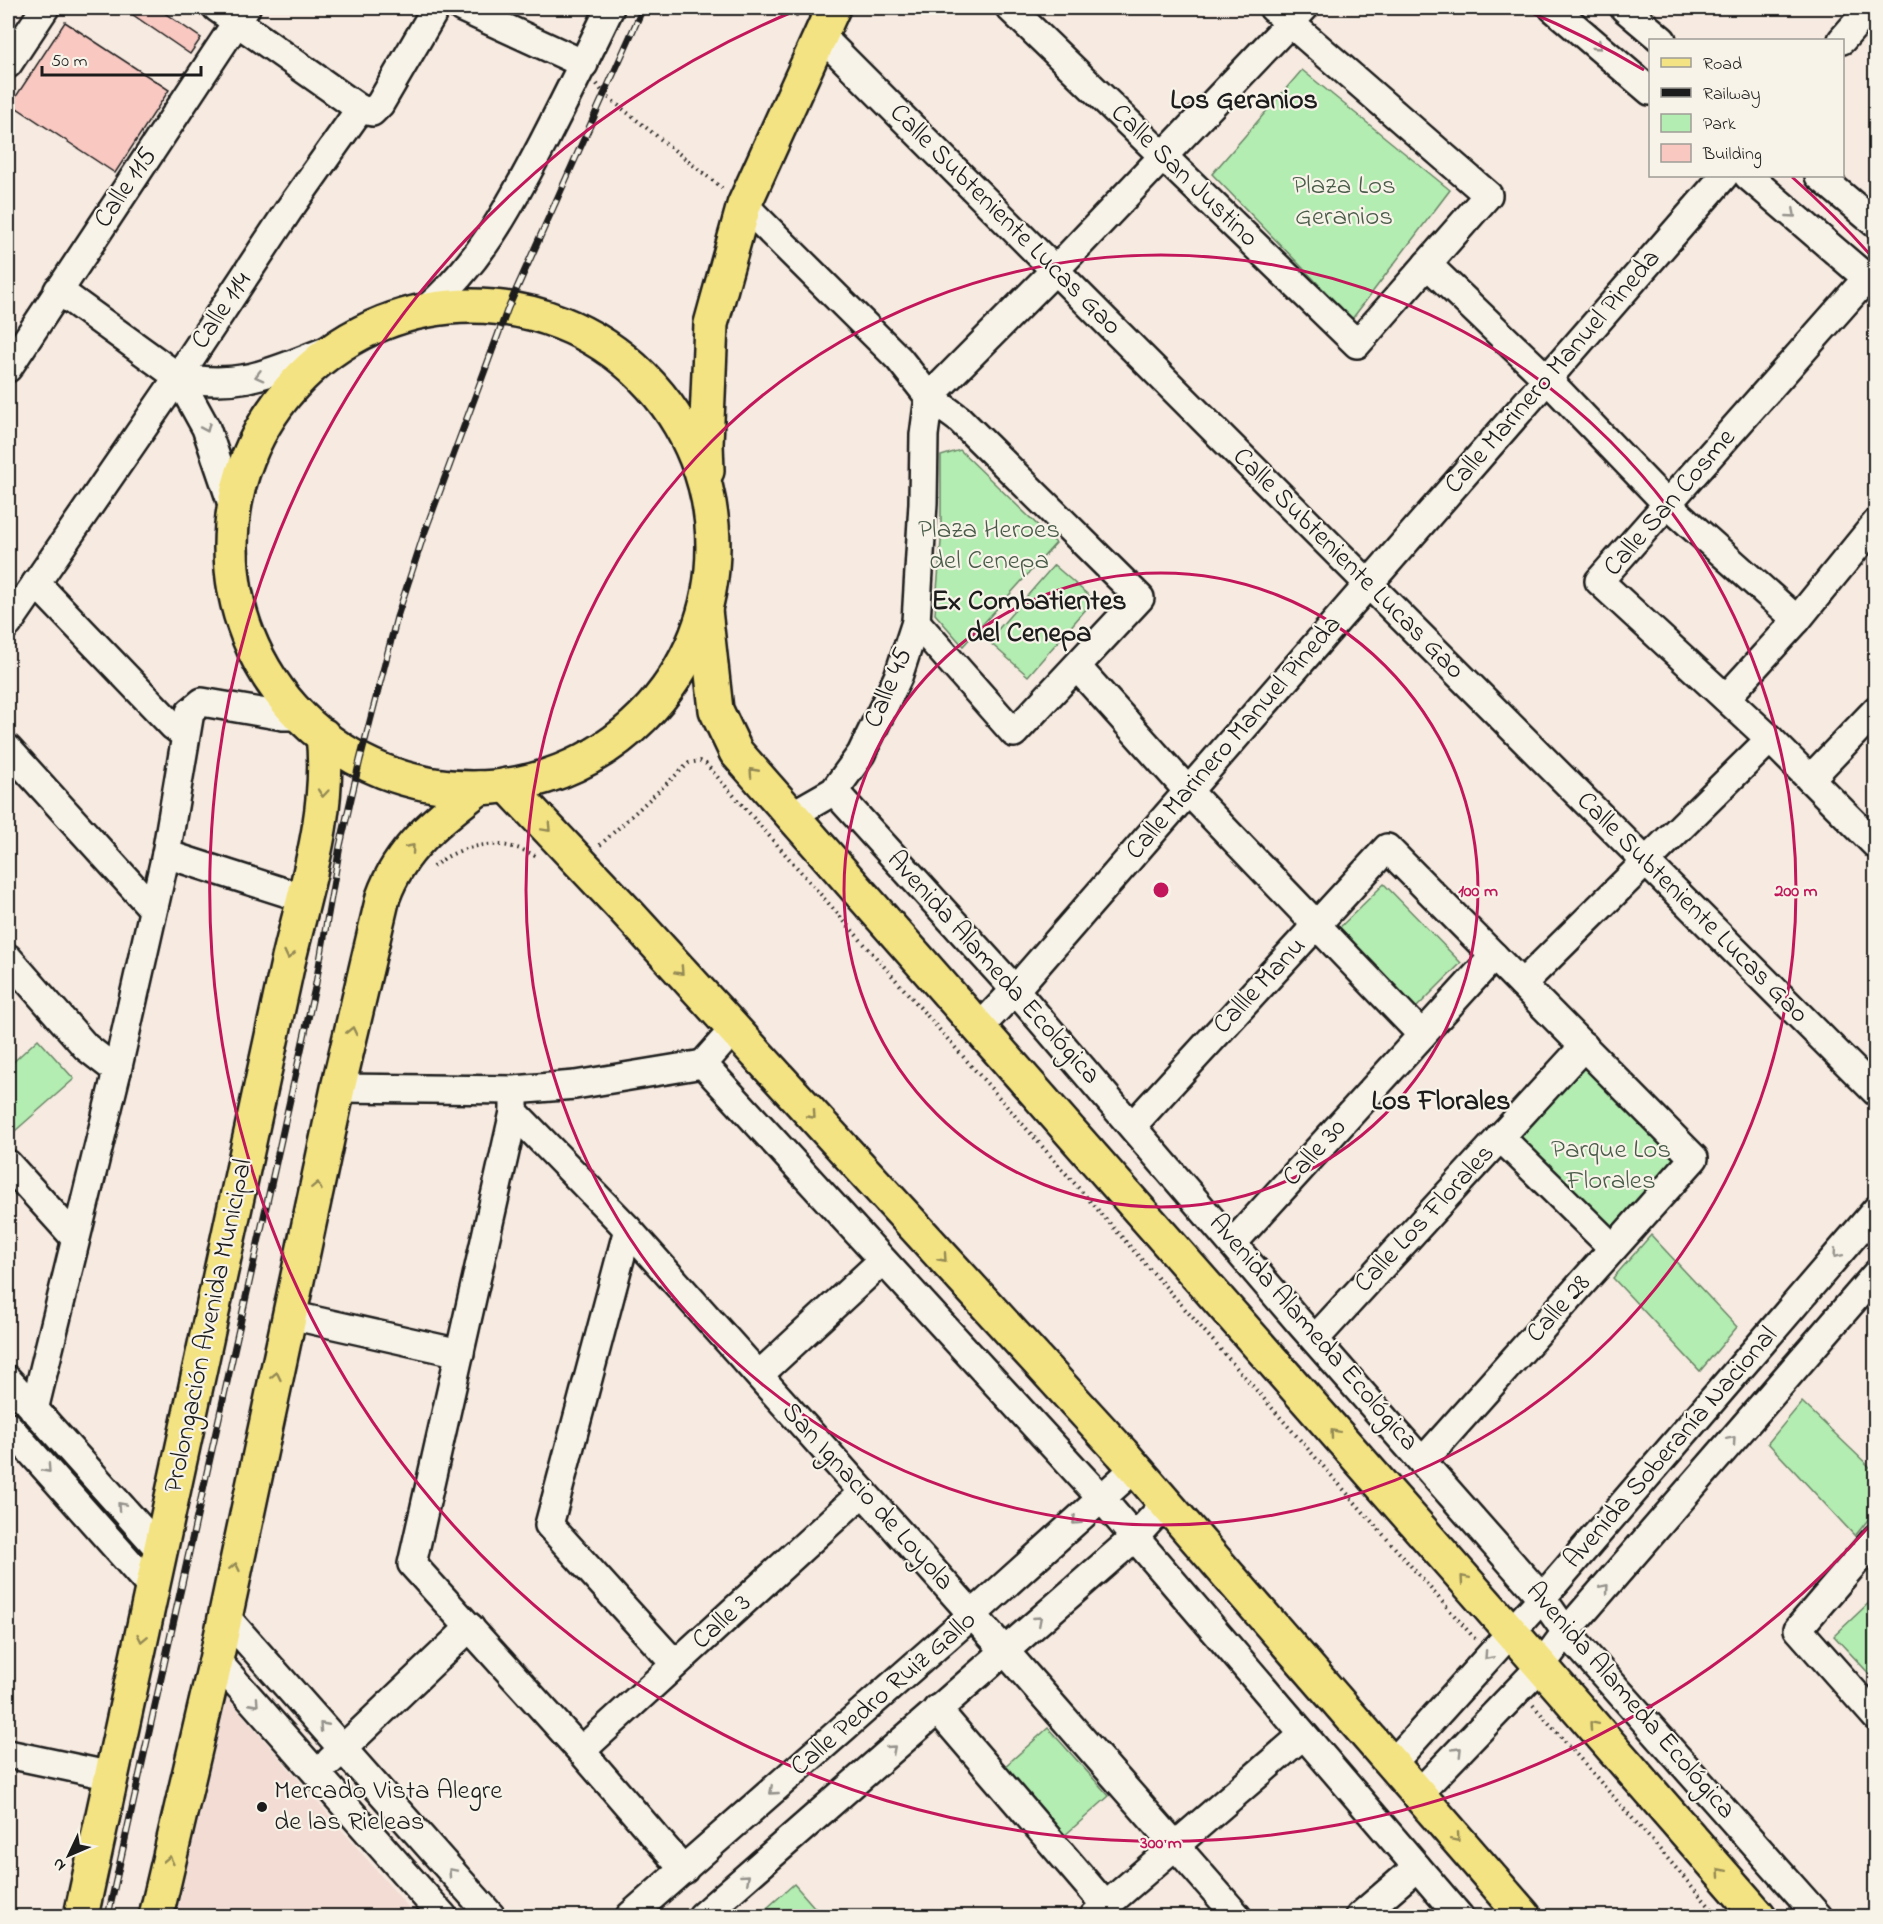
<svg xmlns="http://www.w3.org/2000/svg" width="1883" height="1924" font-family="'Indie Flower',sans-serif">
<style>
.built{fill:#f3dcd3}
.green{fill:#b3edb1;stroke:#688466;stroke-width:1.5}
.building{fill:#f8c8c1;stroke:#1c1c1c;stroke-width:1.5}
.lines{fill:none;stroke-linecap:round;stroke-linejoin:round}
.minor-casing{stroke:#1c1c1c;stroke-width:32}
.major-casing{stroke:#1c1c1c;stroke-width:38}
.path{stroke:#1c1c1c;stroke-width:4;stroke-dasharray:1.5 4.5;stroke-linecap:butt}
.minor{stroke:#f7f3e8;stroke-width:27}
.major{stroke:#f4e382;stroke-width:33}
.rail-casing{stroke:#1c1c1c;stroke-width:7}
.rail{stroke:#f7f3e8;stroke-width:4.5;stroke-dasharray:14;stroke-linecap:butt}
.oneway{stroke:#94928c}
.oneway2{stroke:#938954}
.ring{fill:none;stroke:#c2185b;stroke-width:3}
.poi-dot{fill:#1c1c1c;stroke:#f7f3e8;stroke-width:2}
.labels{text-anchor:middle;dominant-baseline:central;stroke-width:4.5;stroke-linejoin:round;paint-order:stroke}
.street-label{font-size:27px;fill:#1c1c1c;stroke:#f7f3e8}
.park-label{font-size:27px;fill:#495b49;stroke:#f7f3e8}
.poi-label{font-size:27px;fill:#1c1c1c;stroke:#f7f3e8;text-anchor:start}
.neighbourhood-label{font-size:28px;font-weight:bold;fill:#1c1c1c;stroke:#f7f3e8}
.centre{fill:#c2185b;stroke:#f7f3e8;stroke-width:3}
.ring-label{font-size:18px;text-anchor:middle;font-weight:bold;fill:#c2185b;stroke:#f7f3e8;stroke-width:4.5;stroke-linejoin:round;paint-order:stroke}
</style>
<rect width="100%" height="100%" fill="#f7eae0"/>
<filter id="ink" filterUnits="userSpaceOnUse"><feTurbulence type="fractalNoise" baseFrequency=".0167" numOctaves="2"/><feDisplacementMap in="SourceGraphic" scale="12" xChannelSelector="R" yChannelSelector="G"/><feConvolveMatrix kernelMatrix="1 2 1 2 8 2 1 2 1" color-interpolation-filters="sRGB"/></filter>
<g filter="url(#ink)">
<polygon class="built" points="227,1697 416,1916 176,1916"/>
<g class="green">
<polygon points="1302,70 1450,190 1352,319 1212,174"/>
<polygon points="960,450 1056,543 963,646 935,614 941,542 941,456"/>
<polygon points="1054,565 1094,600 1028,676 988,641"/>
<polygon points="1384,884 1461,963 1412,1012 1334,933"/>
<polygon points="38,1039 74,1079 15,1131 8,1122 8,1067"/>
<polygon points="1586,1068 1677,1157 1618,1236 1515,1142 1574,1071"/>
<polygon points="1651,1235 1737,1327 1700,1371 1613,1278"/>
<polygon points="1802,1402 1875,1472 1875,1511 1855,1536 1768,1443"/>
<polygon points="1875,1597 1875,1680 1834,1636"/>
<polygon points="1048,1728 1109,1796 1064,1836 1003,1768"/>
<polygon points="794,1884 822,1916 758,1916"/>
</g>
<g class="building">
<polygon points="123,8 157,8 201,38 190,54"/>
<polygon points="65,22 169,90 115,173 11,104"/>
</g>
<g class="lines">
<g class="minor-casing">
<g id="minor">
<polyline points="217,8 360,109"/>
<polyline points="462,8 584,64"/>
<polyline points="1010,8 1357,344 1488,195 1273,8"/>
<polyline points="1553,8 1650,91"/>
<polyline points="1624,8 1662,40"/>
<polyline points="821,36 1876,1092"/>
<polyline points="1842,40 1870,8"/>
<polyline points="8,64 45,8"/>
<polyline points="1748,176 1876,286"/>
<polyline points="1819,176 1876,224"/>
<polyline points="744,205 899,359 929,397 959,419 1140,598 1014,733 916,622"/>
<polyline points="1427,264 1547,379 1667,504 1797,620"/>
<polyline points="1867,278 1599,581 1770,739 1876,845"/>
<polyline points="58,290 178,377 206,428 234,510"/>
<path d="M 424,311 C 482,261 510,206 545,139 C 567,96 589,52 610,8"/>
<polyline points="8,368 246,8"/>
<path d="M 178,377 C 244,390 274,370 334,348"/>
<polyline points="929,397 1055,270 1304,8"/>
<polyline points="36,583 173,726 185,735"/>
<polyline points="8,624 178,377 288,211 360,109 372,112 380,104 436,8"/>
<polyline points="1077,667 1188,791 1422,1035"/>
<polyline points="1726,698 1797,620 1876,523"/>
<polyline points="8,749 153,909"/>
<polyline points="1810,779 1876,710"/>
<polyline points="834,791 1015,990 1299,1322 1542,1598 1566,1632 1818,1916"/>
<polyline points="792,815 834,791 861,754 898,677 916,622 923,503 924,435 929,397"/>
<polyline points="166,854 303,898"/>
<polyline points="8,958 86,1047 117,1071"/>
<polyline points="1522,984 1770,739"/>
<polyline points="979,1028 1015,990 1724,176"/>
<polyline points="703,1064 734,1029"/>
<polyline points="338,1088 514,1090 575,1085 703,1064 1101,1498 1459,1916"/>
<polyline points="514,1098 514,1112 412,1564 581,1751 684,1870"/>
<polyline points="514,1112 628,1229 1004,1650 1237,1916"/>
<polyline points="1133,1125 1387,848 1694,1158 1423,1461"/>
<polyline points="1500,1137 1613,1248"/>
<polyline points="8,1164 75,1238"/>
<polyline points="628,1229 549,1525 675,1664"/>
<polyline points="1233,1243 1494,956"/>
<polyline points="290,1315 460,1353"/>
<polyline points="1315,1339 1584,1046"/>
<polyline points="759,1375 882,1261"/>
<polyline points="8,1380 160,1550"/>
<polyline points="34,1410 117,1071 166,854 190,712 202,702 283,716 302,716"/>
<polyline points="8,1426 152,1588"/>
<polyline points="1876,1538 1798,1629 1876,1717"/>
<polyline points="224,1615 491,1916"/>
<polyline points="216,1660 443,1916"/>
<polyline points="937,1709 1106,1906"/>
<polyline points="581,1751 863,1492"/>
<polyline points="8,1754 112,1776"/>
<polyline points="330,1761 470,1627"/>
<polyline points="1392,1764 1542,1598 1876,1210"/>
<polyline points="1418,1794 1541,1666 1566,1632 1876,1274"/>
<polyline points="630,1916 972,1615 1135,1468"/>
<polyline points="702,1916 1134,1538 1165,1504"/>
<polyline points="1094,1916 1303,1735"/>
<polyline points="1360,1916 1417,1867"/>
</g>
</g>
<g class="major-casing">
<g id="major">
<circle cx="472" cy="547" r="241"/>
<polyline points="707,471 706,444 711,324 744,205 833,8"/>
<polyline points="705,610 716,710 736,752 1541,1666 1759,1916"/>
<polyline points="507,785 624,909 1122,1453 1524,1916"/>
<path d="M 81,1916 L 287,967 C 304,892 332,813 323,735"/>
<path d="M 156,1916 L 216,1660 L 338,1088 L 383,897 C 400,848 440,818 479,788"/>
</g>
</g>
<g class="path">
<polyline points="787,8 799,18"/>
<polyline points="597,84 604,94 722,188"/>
<polyline points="600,845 689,763 700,761 706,764 1475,1639"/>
<path d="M 433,867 C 460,843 504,837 535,856"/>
<polyline points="1533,1705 1718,1916"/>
</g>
<use href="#minor" class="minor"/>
<use href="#major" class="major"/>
<g class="rail-casing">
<polyline id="rail" points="108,1916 316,983 340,846 360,760 397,617 424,534 508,308 643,8"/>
</g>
<use href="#rail" class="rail"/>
</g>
<defs><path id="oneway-chevron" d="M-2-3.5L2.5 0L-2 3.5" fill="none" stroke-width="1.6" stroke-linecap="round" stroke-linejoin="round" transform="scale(1.5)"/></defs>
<g class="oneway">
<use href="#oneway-chevron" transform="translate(1598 46) rotate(41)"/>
<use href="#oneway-chevron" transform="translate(1792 214) rotate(41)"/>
<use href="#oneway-chevron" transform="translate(259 376) rotate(165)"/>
<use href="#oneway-chevron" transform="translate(206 428) rotate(66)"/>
<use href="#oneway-chevron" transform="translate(1837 1254) rotate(131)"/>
<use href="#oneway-chevron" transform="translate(1732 1440) rotate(-49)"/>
<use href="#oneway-chevron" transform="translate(47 1469) rotate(48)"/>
<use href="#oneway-chevron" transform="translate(121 1506) rotate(-132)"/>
<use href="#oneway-chevron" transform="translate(1076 1521) rotate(138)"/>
<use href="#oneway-chevron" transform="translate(1605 1588) rotate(-49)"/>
<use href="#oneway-chevron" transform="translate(1038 1620) rotate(-41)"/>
<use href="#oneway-chevron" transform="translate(1488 1656) rotate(132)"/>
<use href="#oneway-chevron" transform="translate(255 1703) rotate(48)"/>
<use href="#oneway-chevron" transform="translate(323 1726) rotate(-132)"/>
<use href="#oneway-chevron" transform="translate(892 1749) rotate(-41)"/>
<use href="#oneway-chevron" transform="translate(1458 1751) rotate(-46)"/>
<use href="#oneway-chevron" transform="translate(773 1791) rotate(139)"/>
<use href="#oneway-chevron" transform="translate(452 1872) rotate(-131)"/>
<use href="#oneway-chevron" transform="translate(746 1878) rotate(-41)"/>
</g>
<g class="oneway2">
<use href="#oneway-chevron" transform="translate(753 772) rotate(-132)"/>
<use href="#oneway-chevron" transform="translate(323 793) rotate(95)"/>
<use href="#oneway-chevron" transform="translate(547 828) rotate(47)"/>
<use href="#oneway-chevron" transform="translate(411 848) rotate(-49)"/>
<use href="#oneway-chevron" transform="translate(289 955) rotate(103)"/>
<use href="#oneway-chevron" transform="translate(680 971) rotate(47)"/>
<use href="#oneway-chevron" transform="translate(352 1031) rotate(-77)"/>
<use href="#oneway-chevron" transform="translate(812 1115) rotate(48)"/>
<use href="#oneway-chevron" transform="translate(317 1186) rotate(-78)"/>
<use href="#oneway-chevron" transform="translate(943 1258) rotate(48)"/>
<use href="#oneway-chevron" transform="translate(276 1376) rotate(-78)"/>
<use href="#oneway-chevron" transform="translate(1334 1433) rotate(-131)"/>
<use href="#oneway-chevron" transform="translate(235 1567) rotate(-78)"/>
<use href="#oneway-chevron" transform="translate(1464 1579) rotate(-131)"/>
<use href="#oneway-chevron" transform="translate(142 1638) rotate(102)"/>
<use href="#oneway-chevron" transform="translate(1593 1725) rotate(-131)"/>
<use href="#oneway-chevron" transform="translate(1456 1838) rotate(49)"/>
<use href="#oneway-chevron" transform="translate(169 1860) rotate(-77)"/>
<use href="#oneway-chevron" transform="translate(1721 1872) rotate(-131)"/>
</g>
</g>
<g class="ring">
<circle cx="1161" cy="890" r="317"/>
<circle cx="1161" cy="890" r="635"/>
<path d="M1874 1521A952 952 0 1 1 797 10M1525 10A952 952 0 0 1 1644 70M1792 177A952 952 0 0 1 1874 259"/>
</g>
<circle class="poi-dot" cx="262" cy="1807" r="6"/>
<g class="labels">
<g class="street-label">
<text transform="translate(1184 176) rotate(44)">Calle San Justino</text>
<text transform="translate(126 188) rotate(-56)">Calle 115</text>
<text transform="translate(1005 220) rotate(45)">Calle Subteniente Lucas Gao</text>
<text transform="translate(222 311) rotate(-56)">Calle 114</text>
<text transform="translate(1553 372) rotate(-49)">Calle Marinero Manuel Pineda</text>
<text transform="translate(1670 503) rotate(-49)">Calle San Cosme</text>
<text transform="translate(1348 564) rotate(45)">Calle Subteniente Lucas Gao</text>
<text transform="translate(889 688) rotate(-67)">Calle 45</text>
<text transform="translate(1234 738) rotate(-49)">Calle Marinero Manuel Pineda</text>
<text transform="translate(1692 908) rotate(45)">Calle Subteniente Lucas Gao</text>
<text transform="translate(993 968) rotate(48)">Avenida Alameda Ecológica</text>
<text transform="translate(1260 986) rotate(-47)">Callle Manu</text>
<text transform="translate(1315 1153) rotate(-48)">Calle 30</text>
<text transform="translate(1425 1219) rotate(-47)">Calle Los Florales</text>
<text transform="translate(1559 1309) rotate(-48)">Calle 28</text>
<text transform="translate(209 1326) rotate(-78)">Prolongación Avenida Municipal</text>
<text transform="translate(1313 1333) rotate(49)">Avenida Alameda Ecológica</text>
<text transform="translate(1671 1448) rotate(-49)">Avenida Soberanía Nacional</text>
<text transform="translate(867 1497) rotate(48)">San Ignacio de Loyola</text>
<text transform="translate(722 1622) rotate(-42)">Calle 3</text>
<text transform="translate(884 1694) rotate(-41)">Calle Pedro Ruiz Gallo</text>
<text transform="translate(1630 1701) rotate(49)">Avenida Alameda Ecológica</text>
</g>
<g class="park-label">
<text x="1344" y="186">Plaza Los<tspan x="1344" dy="31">Geranios</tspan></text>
<text x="989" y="530">Plaza Heroes<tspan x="989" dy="31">del Cenepa</tspan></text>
<text x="1611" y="1150">Parque Los<tspan x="1611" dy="31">Florales</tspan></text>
</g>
<g class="poi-label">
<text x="274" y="1791">Mercado Vista Alegre<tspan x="274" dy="31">de las Rieleas</tspan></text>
</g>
<g class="neighbourhood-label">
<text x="1244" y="101">Los Geranios</text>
<text x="1029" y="602">Ex Combatientes<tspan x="1029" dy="32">del Cenepa</tspan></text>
<text x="1441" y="1102">Los Florales</text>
</g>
</g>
<circle cx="1161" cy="890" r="9" class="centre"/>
<g class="ring-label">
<text x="1478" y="896">100 m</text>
<text x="1796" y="896">200 m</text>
<text x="1161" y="1848">300 m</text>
</g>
<rect width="1883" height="1924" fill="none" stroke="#f7f3e8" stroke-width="30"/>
<rect x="15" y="15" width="1853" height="1894" fill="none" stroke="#1c1c1c" stroke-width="2" filter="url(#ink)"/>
<rect x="1649" y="39" width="195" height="138" fill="#f7f3e8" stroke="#9f9d96" stroke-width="1.5"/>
<rect x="1661" y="58" width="30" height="9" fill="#f4e382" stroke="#9f9d96" stroke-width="1.5"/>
<text x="1703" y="69" font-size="18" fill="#1c1c1c">Road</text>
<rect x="1661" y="88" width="30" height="9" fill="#1c1c1c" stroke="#9f9d96" stroke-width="1.5"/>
<text x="1703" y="99" font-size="18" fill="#1c1c1c">Railway</text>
<rect x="1661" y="114" width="30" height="18" fill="#b3edb1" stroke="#9f9d96" stroke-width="1.5"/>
<text x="1703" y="129" font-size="18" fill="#1c1c1c">Park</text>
<rect x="1661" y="144" width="30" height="18" fill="#f8c8c1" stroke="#9f9d96" stroke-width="1.5"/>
<text x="1703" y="159" font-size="18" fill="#1c1c1c">Building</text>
<g transform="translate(69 1855) rotate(226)" stroke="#f7f3e8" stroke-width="4.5" paint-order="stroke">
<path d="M0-4.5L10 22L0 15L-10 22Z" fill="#1c1c1c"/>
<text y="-9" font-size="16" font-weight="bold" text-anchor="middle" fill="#1c1c1c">N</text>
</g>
<path d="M42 66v9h159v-9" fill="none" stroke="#1c1c1c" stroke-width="3"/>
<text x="51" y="66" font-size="18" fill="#1c1c1c" stroke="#f7f3e8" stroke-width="4.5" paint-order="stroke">50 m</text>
</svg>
